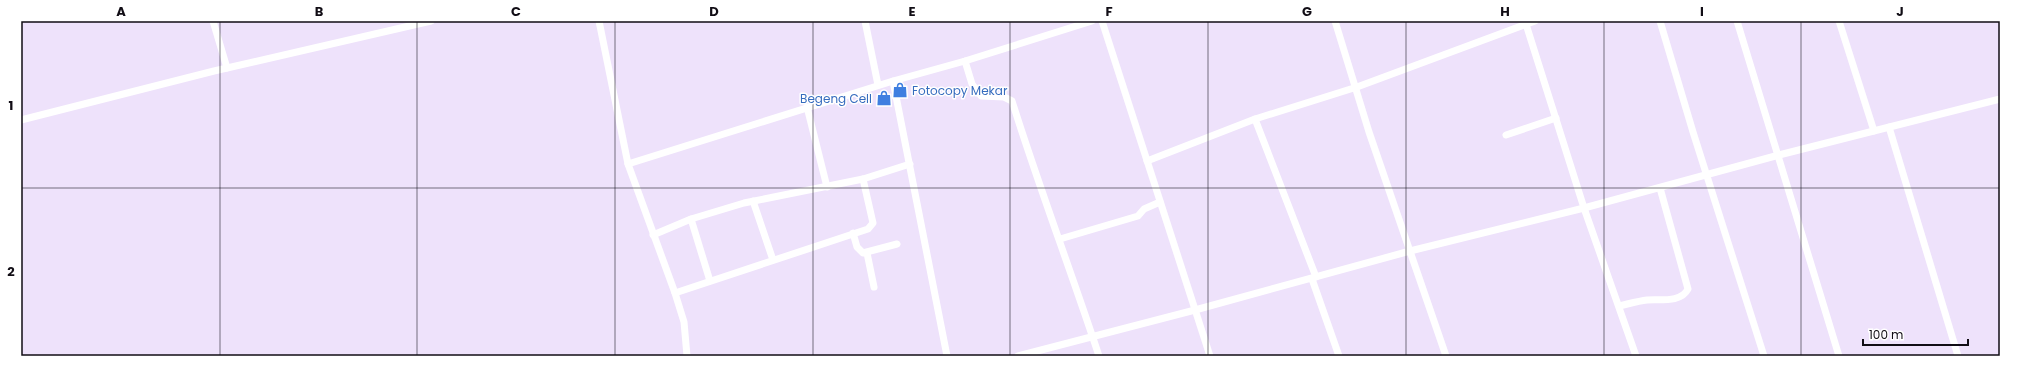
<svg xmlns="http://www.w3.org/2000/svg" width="2021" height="377" font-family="Poppins,sans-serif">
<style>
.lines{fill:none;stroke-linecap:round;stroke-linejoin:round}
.minor{stroke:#fff;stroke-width:7}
.grid{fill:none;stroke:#110d15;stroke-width:1;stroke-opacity:0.55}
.labels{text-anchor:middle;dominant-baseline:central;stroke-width:3;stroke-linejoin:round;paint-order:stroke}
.shop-label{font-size:12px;fill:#366cbe;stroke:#fff;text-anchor:start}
.neatline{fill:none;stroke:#110d15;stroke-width:1.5}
.grid-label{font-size:13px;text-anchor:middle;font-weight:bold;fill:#110d15}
</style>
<rect width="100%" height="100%" fill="#eee2fb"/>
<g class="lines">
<g class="minor">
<polyline points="213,21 227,68"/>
<polyline points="599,21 628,164 675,293 684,322 687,356"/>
<polyline points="865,21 878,85"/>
<polyline points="1102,21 1210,356"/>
<polyline points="1335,21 1369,132 1446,356"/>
<polyline points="1525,21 1584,208 1636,356"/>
<polyline points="1660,21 1693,132 1764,356"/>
<polyline points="1737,21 1839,356"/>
<polyline points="1839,21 1874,131"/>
<path d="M 965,61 L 972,84 L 981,96 L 1004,97 L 1012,101 C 1039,187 1071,271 1099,356"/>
<polyline points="807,107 827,187"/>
<polyline points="1255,119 1316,277"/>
<polyline points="21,120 214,71 431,21"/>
<polyline points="1889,127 1958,356"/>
<polyline points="1506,135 1556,118"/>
<polyline points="1147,161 1255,119 1357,87 1535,21"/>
<polyline points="628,164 893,81"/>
<polyline points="753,201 773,260"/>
<polyline points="691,219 710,281"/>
<polyline points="853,233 857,247 863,253 897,244"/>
<polyline points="653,235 691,219 744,203 863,179 910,164"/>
<polyline points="1060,239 1138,216 1144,209 1160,202"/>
<polyline points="867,253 874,287"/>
<polyline points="1312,279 1339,356"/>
<polyline points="675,293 868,229 873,223 863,179"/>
<path d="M 1619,306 C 1628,304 1638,301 1647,300 C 1660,299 1681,303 1688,289 L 1660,188"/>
<polyline points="947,356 893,81 965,61 1092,21"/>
<polyline points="1018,356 1195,310 1410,251 1584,208 1779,155 2000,99"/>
</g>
</g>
<path class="grid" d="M 220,21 L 220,356M 417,21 L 417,356M 615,21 L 615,356M 813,21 L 813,356M 1010,21 L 1010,356M 1208,21 L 1208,356M 1406,21 L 1406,356M 1604,21 L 1604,356M 1801,21 L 1801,356M 21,188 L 2000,188"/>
<defs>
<g id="shop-bare" transform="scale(1.2)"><path d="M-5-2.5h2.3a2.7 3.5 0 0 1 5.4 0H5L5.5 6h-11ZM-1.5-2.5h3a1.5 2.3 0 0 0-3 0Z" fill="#3f7fe0" stroke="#fff" stroke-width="2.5" paint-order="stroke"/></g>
</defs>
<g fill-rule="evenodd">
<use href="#shop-bare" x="900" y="90"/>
<use href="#shop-bare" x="884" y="98"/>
</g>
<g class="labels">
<g class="shop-label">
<text x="912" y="90">Fotocopy Mekar</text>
<text x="872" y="98" text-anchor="end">Begeng Cell</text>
</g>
</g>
<rect width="2021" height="377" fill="none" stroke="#ffffff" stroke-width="44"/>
<path d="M1863 339v6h105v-6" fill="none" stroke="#110d15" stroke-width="2"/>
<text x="1869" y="339" font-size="12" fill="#110d15" stroke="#ffffff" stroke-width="3" paint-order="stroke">100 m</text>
<rect x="22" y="22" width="1977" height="333" class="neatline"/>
<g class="grid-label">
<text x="121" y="16">A</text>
<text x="319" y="16">B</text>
<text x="516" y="16">C</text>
<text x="714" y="16">D</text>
<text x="912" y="16">E</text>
<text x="1109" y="16">F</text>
<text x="1307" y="16">G</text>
<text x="1505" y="16">H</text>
<text x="1702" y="16">I</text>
<text x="1900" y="16">J</text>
<text x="11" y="110">1</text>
<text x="11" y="276">2</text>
</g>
</svg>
